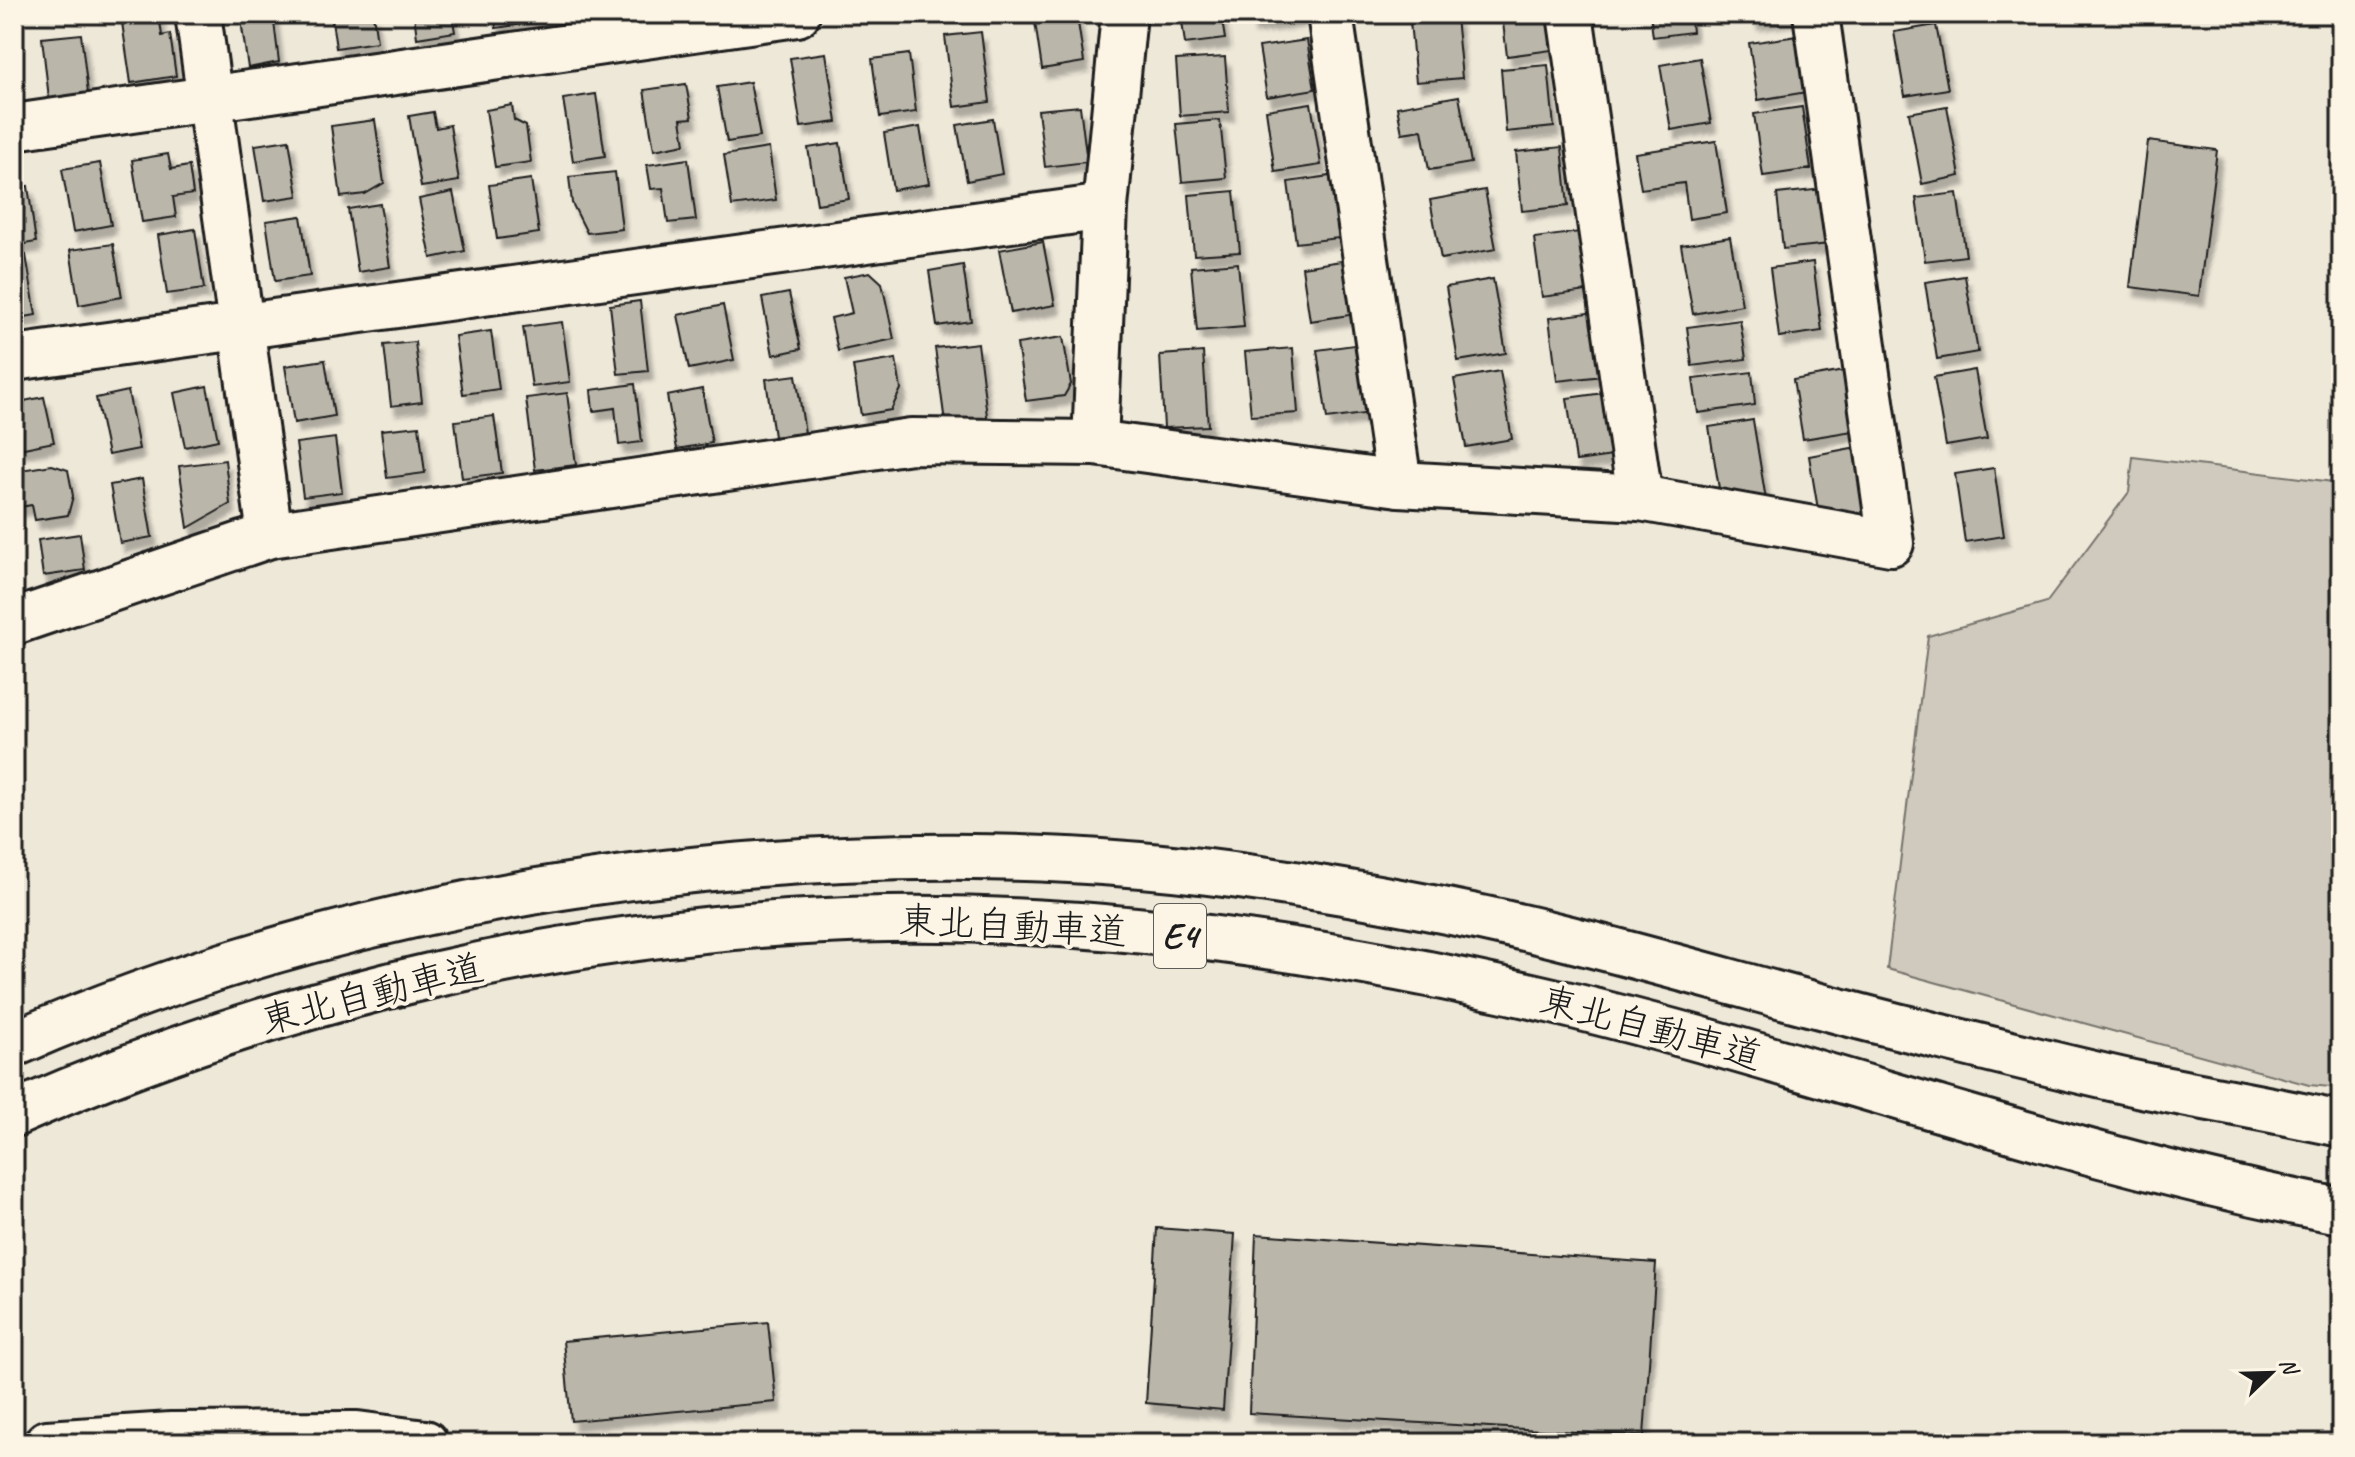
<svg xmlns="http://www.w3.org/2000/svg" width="2355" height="1457" font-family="Caveat,'Klee One',sans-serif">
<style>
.green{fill:#cfcabd;stroke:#76736c;stroke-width:2}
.building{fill:#bab6aa;stroke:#1c1c1c;stroke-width:2;filter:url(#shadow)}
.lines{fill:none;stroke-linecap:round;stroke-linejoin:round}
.minor-casing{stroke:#1c1c1c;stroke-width:50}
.highway-casing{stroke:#1c1c1c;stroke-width:50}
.minor{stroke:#fcf5e5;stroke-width:44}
.highway{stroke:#fcf5e5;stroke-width:44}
.labels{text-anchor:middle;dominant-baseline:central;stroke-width:8;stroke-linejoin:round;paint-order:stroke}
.shield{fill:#fcf5e5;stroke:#5f5d58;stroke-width:2}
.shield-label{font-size:36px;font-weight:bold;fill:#1c1c1c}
.street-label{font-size:38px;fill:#1c1c1c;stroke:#fcf5e5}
</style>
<defs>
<filter id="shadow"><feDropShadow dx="5" dy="9" stdDeviation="2" flood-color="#0004"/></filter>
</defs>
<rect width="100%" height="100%" fill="#eee8d9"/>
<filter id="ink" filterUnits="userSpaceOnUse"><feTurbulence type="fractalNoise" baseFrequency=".0125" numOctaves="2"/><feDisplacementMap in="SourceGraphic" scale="16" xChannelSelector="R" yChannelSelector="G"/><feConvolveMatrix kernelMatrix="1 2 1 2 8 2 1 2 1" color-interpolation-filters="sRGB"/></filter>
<g filter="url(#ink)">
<polygon class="green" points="2133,457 2341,483 2341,1088 2309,1085 1887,969 1928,636 2047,602 2129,492"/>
<g class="building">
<polygon points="159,14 162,36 170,34 176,76 131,83 121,16"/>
<polygon points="240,14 273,14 279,62 248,68"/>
<polygon points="331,14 373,14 377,42 336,48"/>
<polygon points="414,14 452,14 455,32 417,38"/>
<polygon points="494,14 536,14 537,22 496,28"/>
<polygon points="1181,14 1221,14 1225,39 1185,44"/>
<polygon points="1250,14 1299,14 1300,18 1251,24"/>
<polygon points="1502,14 1547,14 1552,50 1507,56"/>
<polygon points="1650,14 1690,14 1692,32 1653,37"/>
<polygon points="1752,14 1795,14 1796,16 1753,21"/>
<polygon points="1077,16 1084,62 1042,69 1035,22"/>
<polygon points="1456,17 1462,78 1416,82 1410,22"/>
<polygon points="1936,25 1948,89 1905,96 1894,32"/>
<polygon points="981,32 990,102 954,107 945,36"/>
<polygon points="81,34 89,102 50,107 42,38"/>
<polygon points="1798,36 1807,92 1758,100 1749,43"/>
<polygon points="1307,40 1315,89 1267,97 1259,47"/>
<polygon points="826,53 837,122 801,127 790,58"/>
<polygon points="909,54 916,112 880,117 872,59"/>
<polygon points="1225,57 1229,112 1180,116 1176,60"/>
<polygon points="1700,58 1711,123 1671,130 1660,65"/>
<polygon points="1548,65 1554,127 1506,132 1501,69"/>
<polygon points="750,82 760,137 727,142 717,87"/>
<polygon points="686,84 692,118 681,119 685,144 654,150 644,90"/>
<polygon points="596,94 605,156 573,161 563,99"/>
<polygon points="1459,96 1471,163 1429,170 1422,130 1402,133 1397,107"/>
<polygon points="1311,103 1321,165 1275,172 1266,110"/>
<polygon points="512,105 514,120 526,126 531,162 495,167 486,110"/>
<polygon points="1080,106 1087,162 1045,167 1038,110"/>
<polygon points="1947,106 1960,176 1922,184 1909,113"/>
<polygon points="1802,107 1811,169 1763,176 1754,114"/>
<polygon points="433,112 436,128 450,125 459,181 421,187 409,116"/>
<polygon points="993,119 1002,174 967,181 957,125"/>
<polygon points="375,120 384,183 365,194 341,197 331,126"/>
<polygon points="1220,120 1226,178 1182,182 1176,124"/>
<polygon points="920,127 929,184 893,190 884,133"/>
<polygon points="289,140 298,196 264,201 255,145"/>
<polygon points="1716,141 1727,213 1689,219 1684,183 1641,189 1635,153"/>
<polygon points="2148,141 2217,150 2199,296 2130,287"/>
<polygon points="840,143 849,199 817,204 808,148"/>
<polygon points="1562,147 1568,206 1522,211 1516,152"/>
<polygon points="769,148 776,200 732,206 724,155"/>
<polygon points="168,154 171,169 189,166 193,194 173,197 176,217 142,222 132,160"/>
<polygon points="688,159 696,220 668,223 663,188 651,189 647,165"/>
<polygon points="100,163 111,225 73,232 62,169"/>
<polygon points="615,172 622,229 587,233 572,203 569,177"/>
<polygon points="1330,176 1339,238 1296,243 1288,182"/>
<polygon points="531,179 539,233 497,239 489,185"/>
<polygon points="28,186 36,242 14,246 14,188"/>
<polygon points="1823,189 1829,244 1783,249 1777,194"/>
<polygon points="1485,190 1496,249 1441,259 1430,200"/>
<polygon points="1234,191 1240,252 1194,255 1189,195"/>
<polygon points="453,192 465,251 431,258 419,199"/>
<polygon points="1957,193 1966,256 1925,261 1916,198"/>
<polygon points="380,204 390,267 358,272 348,209"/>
<polygon points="301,216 310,276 275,281 266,221"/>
<polygon points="195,229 204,289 167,294 158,235"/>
<polygon points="1579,232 1587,291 1542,297 1534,238"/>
<polygon points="1730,237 1742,305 1693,314 1681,245"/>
<polygon points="1043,242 1055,305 1011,313 999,250"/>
<polygon points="113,244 122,297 79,305 70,250"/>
<polygon points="26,255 36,315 14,319 14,257"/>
<polygon points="1348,260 1356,314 1310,321 1302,267"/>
<polygon points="1813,262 1822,331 1779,337 1770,268"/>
<polygon points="1238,263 1244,327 1197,331 1191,267"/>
<polygon points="963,265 971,321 937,326 929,271"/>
<polygon points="870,272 882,283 894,339 838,351 831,318 852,313 844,277"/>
<polygon points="1965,276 1978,352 1937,359 1925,282"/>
<polygon points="1493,279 1506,353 1458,361 1446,287"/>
<polygon points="789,293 801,349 773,355 762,298"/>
<polygon points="640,301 648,371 618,374 610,305"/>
<polygon points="723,305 734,360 689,369 678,315"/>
<polygon points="1595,312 1603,376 1557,381 1549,318"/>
<polygon points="1740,320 1746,359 1692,366 1687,327"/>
<polygon points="562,322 570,382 532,387 523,327"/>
<polygon points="491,331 499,389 463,394 455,336"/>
<polygon points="1063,337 1071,384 1064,396 1026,401 1017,344"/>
<polygon points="415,342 422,402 391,406 384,345"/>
<polygon points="978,343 988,424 946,430 935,348"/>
<polygon points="1361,344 1371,413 1327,419 1317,350"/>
<polygon points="1293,348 1298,413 1251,416 1245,352"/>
<polygon points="1203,352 1208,426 1164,428 1160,355"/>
<polygon points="896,359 901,389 891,410 861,415 853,366"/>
<polygon points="325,360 334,416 294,423 285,366"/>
<polygon points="1975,370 1987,439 1946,446 1934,377"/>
<polygon points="1500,371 1512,439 1466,447 1454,379"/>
<polygon points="1844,371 1853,431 1803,439 1793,380"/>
<polygon points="1752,372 1755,405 1698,413 1693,379"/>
<polygon points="796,375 805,433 774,437 766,379"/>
<polygon points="635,384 642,442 619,445 615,408 593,411 591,390"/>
<polygon points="207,386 218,440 185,447 174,393"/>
<polygon points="702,389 712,443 677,449 667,396"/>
<polygon points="128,391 139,449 108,455 96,398"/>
<polygon points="1611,392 1620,455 1576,461 1567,398"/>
<polygon points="567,393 576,465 535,470 526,398"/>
<polygon points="44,397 54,442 14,450 14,403"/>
<polygon points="494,416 502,473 462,478 455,421"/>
<polygon points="1753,420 1767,506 1723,513 1709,427"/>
<polygon points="419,426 425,473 387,478 381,430"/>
<polygon points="335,438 342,492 303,497 296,443"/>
<polygon points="1857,447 1868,513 1820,521 1809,456"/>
<polygon points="225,460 230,504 188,528 179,466"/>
<polygon points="52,465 68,470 73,496 68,515 35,520 32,505 14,508 14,471"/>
<polygon points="1994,468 2004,536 1965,542 1955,474"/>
<polygon points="142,479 152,537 120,543 110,485"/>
<polygon points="80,534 85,570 43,576 38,540"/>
<polygon points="1157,1228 1235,1234 1223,1410 1146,1403"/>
<polygon points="1256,1234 1656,1263 1644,1436 1249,1413"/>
<polygon points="768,1322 776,1402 571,1421 563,1341"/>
</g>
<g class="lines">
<g class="minor-casing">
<g id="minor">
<polyline points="198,14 270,535"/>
<polyline points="1330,14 1399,484"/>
<polyline points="1570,14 1640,498"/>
<polyline points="14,127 797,14"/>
<polyline points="14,358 1105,207"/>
<polyline points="1095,443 1105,207 1124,14"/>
<polyline points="14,622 270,535 911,441 1095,443 1399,484 1640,498 1891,543 1816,14"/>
<polyline points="47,1443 171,1435 357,1434 425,1443"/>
</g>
</g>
<g class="highway-casing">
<g id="highway">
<path d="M 14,1044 C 390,879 862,819 1268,880 C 1367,895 1465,912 1562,937 C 1674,965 1785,998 1897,1026 C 1978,1046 2060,1067 2142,1085 C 2208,1098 2275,1110 2341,1124"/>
<path d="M 14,1114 C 287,994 588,924 887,919 C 1110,916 1336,950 1553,1001 C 1817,1064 2073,1161 2341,1211"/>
</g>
</g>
<use href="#minor" class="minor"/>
<use href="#highway" class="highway"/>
</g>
</g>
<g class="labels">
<rect class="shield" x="1154" y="904" width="52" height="64" rx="6"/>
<g class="shield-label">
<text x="1180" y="936">E4</text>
</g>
<g class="street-label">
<text transform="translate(1013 926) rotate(3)">東北自動車道</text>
<text transform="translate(372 994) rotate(-14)">東北自動車道</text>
<text transform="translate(1651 1028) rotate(15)">東北自動車道</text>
</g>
</g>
<rect width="2355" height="1457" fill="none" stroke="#fcf5e5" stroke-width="48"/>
<rect x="24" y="24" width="2307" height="1409" fill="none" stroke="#1c1c1c" stroke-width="3" filter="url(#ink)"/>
<g transform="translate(2271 1373) rotate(67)" stroke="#fcf5e5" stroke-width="6" paint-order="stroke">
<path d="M0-6L14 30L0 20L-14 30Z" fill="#1c1c1c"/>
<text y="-12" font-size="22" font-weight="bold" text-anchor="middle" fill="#1c1c1c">N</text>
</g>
</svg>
